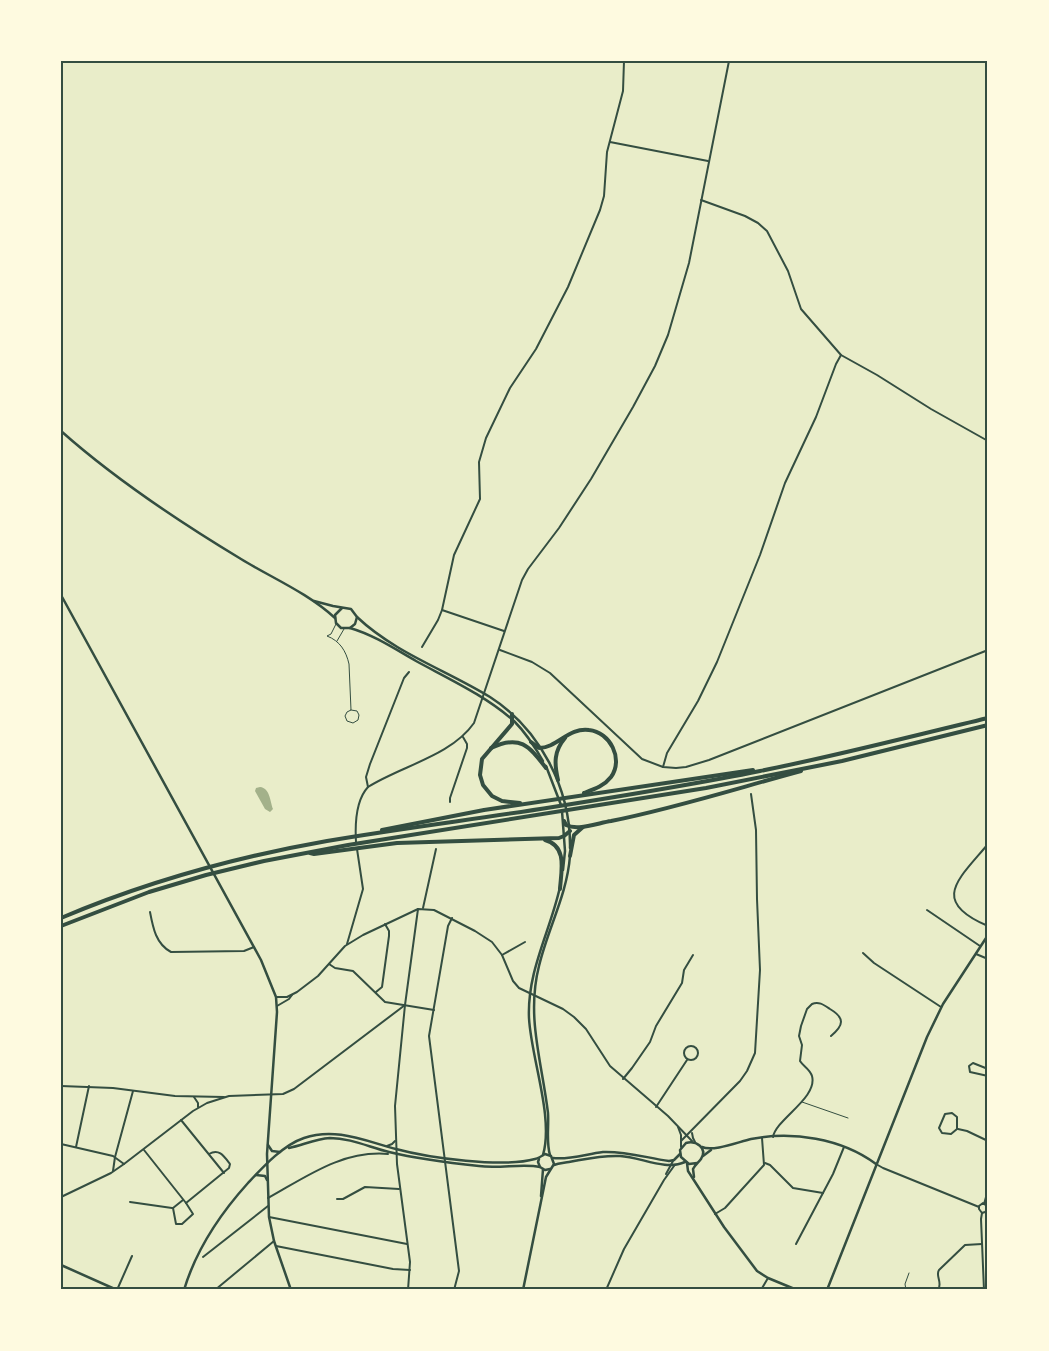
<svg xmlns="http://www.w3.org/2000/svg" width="1049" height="1351" font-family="'Roboto Condensed',sans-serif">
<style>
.water{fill:#a3b18a}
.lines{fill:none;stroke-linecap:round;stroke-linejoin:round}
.service{stroke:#344e41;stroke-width:1}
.pedestrian{stroke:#344e41;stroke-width:1}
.minor{stroke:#344e41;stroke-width:2}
.tertiary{stroke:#344e41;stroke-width:2.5}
.secondary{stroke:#344e41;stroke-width:2.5}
.motorway{stroke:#344e41;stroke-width:4}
.neatline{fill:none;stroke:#344e41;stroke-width:2}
</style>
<rect width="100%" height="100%" fill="#e9edc9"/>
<path class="water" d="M 260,787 C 270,788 270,801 273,809 L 270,812 L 265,809 L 255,791 L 256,788 Z"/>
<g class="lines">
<g class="service">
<path d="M 336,624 L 331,634 L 327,636 C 340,641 346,651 349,664 L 351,710 L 347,712 L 345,716 L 347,721 L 353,723 L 358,720 L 359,715 L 357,711 L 351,710"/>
<polyline points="337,641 344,629"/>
<polyline points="802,1102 848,1118"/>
</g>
<polyline class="pedestrian" points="906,1290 905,1284 909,1273"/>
<g class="minor">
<polyline points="610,142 708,161"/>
<polyline points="701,200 745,216 758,223 767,231 788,271 801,309 841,355 877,375 931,409 988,441"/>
<polyline points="442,610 504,631"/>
<polyline points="422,647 438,620 442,610 454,555 480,499 479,462 486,438 510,388 536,349 568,287 600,210 604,196 607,152 623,91 624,61"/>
<polyline points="500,650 532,662 550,673 642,759 663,767 676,768 686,767 709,760 988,650"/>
<polyline points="663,767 667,753 698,701 717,662 760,555 785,483 816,417 836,364 841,355"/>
<polyline points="368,787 366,777 370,764 404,678 409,672"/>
<polyline points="450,802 450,798 467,748 467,744 463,737"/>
<path d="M 356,842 C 355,825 356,800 368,787 C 401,766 451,756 474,723 L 522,580 L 528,569 L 559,528 L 591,479 L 633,407 L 655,366 L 668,335 L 689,263 L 729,61"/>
<path d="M 988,844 C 959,879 929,901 988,926"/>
<polyline points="423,908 436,849"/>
<polyline points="927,910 980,946"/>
<path d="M 150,912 C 153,928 156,944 171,952 L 244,951 L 254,947"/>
<polyline points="452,918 448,926 429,1036 459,1271 454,1290"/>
<polyline points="347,944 363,889 357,849"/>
<polyline points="863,953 874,963 941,1007"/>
<polyline points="976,954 988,959"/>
<polyline points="502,955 525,942"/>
<polyline points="329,964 335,968 353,971 385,1002 434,1010"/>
<polyline points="376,992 382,987 389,936 389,931 385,924"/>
<polyline points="276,997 287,997 297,992 318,976 345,946 363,935 418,909 434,910 475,931 492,942 502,955 513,981 519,988 563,1009 574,1017 586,1029 610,1066 668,1116 692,1141"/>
<polyline points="277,1006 289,999 292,995"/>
<circle cx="691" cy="1053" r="7"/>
<polyline points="988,1069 973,1063 969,1066 970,1072 988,1076"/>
<polyline points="623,1079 632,1068 650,1042 656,1026 682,983 684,970 693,955"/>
<polyline points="61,1086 113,1088 175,1096 224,1097"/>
<polyline points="194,1097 198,1103 198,1107"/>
<polyline points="656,1107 687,1060"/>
<polygon points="952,1113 957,1117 957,1129 951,1134 942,1133 939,1128 945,1114"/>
<polyline points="181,1120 224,1173"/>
<polyline points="678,1127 681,1135 681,1147"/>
<polyline points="958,1129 967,1131 988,1141"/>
<polyline points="692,1133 693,1138 695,1142"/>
<path d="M 773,1137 C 776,1119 818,1098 812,1076 C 810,1069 803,1066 800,1061 L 802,1045 L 799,1036 L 801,1026 L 807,1009 L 812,1004 C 819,1001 824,1005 830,1009 C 845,1018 844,1025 831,1036"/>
<polyline points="681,1141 740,1081 747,1071 755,1053 760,970 757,899 756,830 751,794"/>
<polyline points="61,1144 113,1156 124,1164"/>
<polyline points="387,1146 392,1144 395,1141"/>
<polyline points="76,1147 89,1086"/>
<polyline points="144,1150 186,1203 193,1214 182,1224 176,1224 173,1208"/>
<polyline points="765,1163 770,1165 793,1188 823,1193"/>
<polyline points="876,1164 883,1168 979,1207"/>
<polyline points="113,1171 115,1157 133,1091"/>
<polyline points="666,1174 673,1161"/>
<polyline points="61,1197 111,1173 124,1164 193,1111 207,1103 229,1096 283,1094 294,1089 405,1005"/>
<path d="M 268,1198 C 306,1177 342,1150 388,1154"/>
<polyline points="337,1199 343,1199 365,1187 399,1189"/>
<polyline points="130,1202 172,1208"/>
<path d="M 186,1203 L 229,1168 L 230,1164 C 224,1156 219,1148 209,1154"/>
<polyline points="984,1204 988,1190"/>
<polyline points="988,1207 983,1203 979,1206 979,1209 982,1213 985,1212 988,1209"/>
<polyline points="173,1208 183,1200"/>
<polyline points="982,1213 981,1219 984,1290"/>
<polyline points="715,1214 725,1208 764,1165 762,1138"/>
<polyline points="269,1217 407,1244"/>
<polyline points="796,1244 833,1174 844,1147"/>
<polyline points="276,1246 393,1269 410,1270"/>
<polyline points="203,1257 268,1206"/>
<polyline points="117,1290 132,1256"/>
<polyline points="215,1290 274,1241"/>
<polyline points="408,1290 410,1262 397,1164 395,1106 405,1005 418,909"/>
<polyline points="606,1290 624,1249 664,1180 674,1166"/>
<polyline points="761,1290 768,1278"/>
<path d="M 938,1290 C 943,1282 935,1276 939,1270 L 965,1245 L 982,1244"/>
</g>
<g class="tertiary">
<polyline points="61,595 261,960 276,997 277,1012 267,1154 269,1217 274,1241 291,1290"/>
<path d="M 702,1147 C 713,1152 738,1142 751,1139 C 792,1131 841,1138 876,1164"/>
<polyline points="703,1156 711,1150"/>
</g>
<g class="secondary">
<path d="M 61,431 C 116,480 178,521 241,559 C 272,578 308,593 335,618"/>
<polyline points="314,601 333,606 351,609 357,617 355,624 350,628 341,628 336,623 335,615 342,608"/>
<path d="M 357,617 C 395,653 446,670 490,697 C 540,729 571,789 570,848"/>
<path d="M 350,628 C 374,635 395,649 416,661 C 449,679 486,696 514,721 C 526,733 535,747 543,761"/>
<polyline points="546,766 561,805"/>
<polyline points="562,811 565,851 563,870"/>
<polyline points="268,1145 272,1151 280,1152"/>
<path d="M 289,1148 C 303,1145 315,1139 330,1138 C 350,1138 369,1147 389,1152 C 418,1159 450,1163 479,1166 C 499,1169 523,1163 540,1167"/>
<path d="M 543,1155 C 554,1117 531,1058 529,1018 C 527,971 550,932 560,887"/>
<path d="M 550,1155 C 546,1142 549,1127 548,1113 C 542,1062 526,1017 539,966 C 548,928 567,895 570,856"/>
<path d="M 553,1158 C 570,1160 586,1154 603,1152 C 626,1151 647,1158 669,1161 L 674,1160 L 680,1154"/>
<polyline points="539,1159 538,1162 540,1167 545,1170 550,1169"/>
<polyline points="687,1163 688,1171 724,1227 757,1271 768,1278 797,1290"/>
<path d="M 554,1165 C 559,1163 564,1163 569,1162 C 586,1159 602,1155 620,1156 C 641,1157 665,1171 685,1162"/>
<polyline points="256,1175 265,1176 267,1180"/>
<path d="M 694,1177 L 693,1169 C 695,1165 699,1162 701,1159 C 708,1148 696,1140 686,1143 L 680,1150 L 681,1157 L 689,1164 L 697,1163"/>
<polyline points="541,1196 543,1169"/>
<polyline points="61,1265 117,1290"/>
<path d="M 184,1290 C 196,1250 220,1214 248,1183 C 263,1167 283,1145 304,1138 C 336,1127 365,1141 396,1149 C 429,1158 503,1168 535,1159 C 539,1158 542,1156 545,1154 L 551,1156 L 554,1164 L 546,1177 L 523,1290"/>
<polyline points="827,1290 927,1037 943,1004 988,935"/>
</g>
<g class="motorway">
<polyline points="512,714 512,724 482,759 480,775 483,785 492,796 502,801 520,803"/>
<path d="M 531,742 L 539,748 C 557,748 569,727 589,730 C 610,732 624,759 611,777 C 604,786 595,789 584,793"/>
<path d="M 491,748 C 520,734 529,746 546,768"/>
<path d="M 558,780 C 554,763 554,751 565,738"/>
<path d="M 564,821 L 566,825 C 578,831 598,823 611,821 C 676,808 738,788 801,771"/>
<polyline points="382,830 484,810 753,770"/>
<path d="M 545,840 C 568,846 561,872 560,889"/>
<polyline points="310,853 314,854 397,843 559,838 564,836 570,831"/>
<polyline points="570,856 574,835 583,827"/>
<path d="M 61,918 C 146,882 236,857 327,841 C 402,828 478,819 553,807 C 622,796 691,785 760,771 C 836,756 912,736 988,718"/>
<polyline points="61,926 149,892 206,875 264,861 348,845 706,788 842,761 988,725"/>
</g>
</g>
<rect width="1049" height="1351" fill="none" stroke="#fefae0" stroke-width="125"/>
<rect x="62" y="62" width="924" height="1226" class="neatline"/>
</svg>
